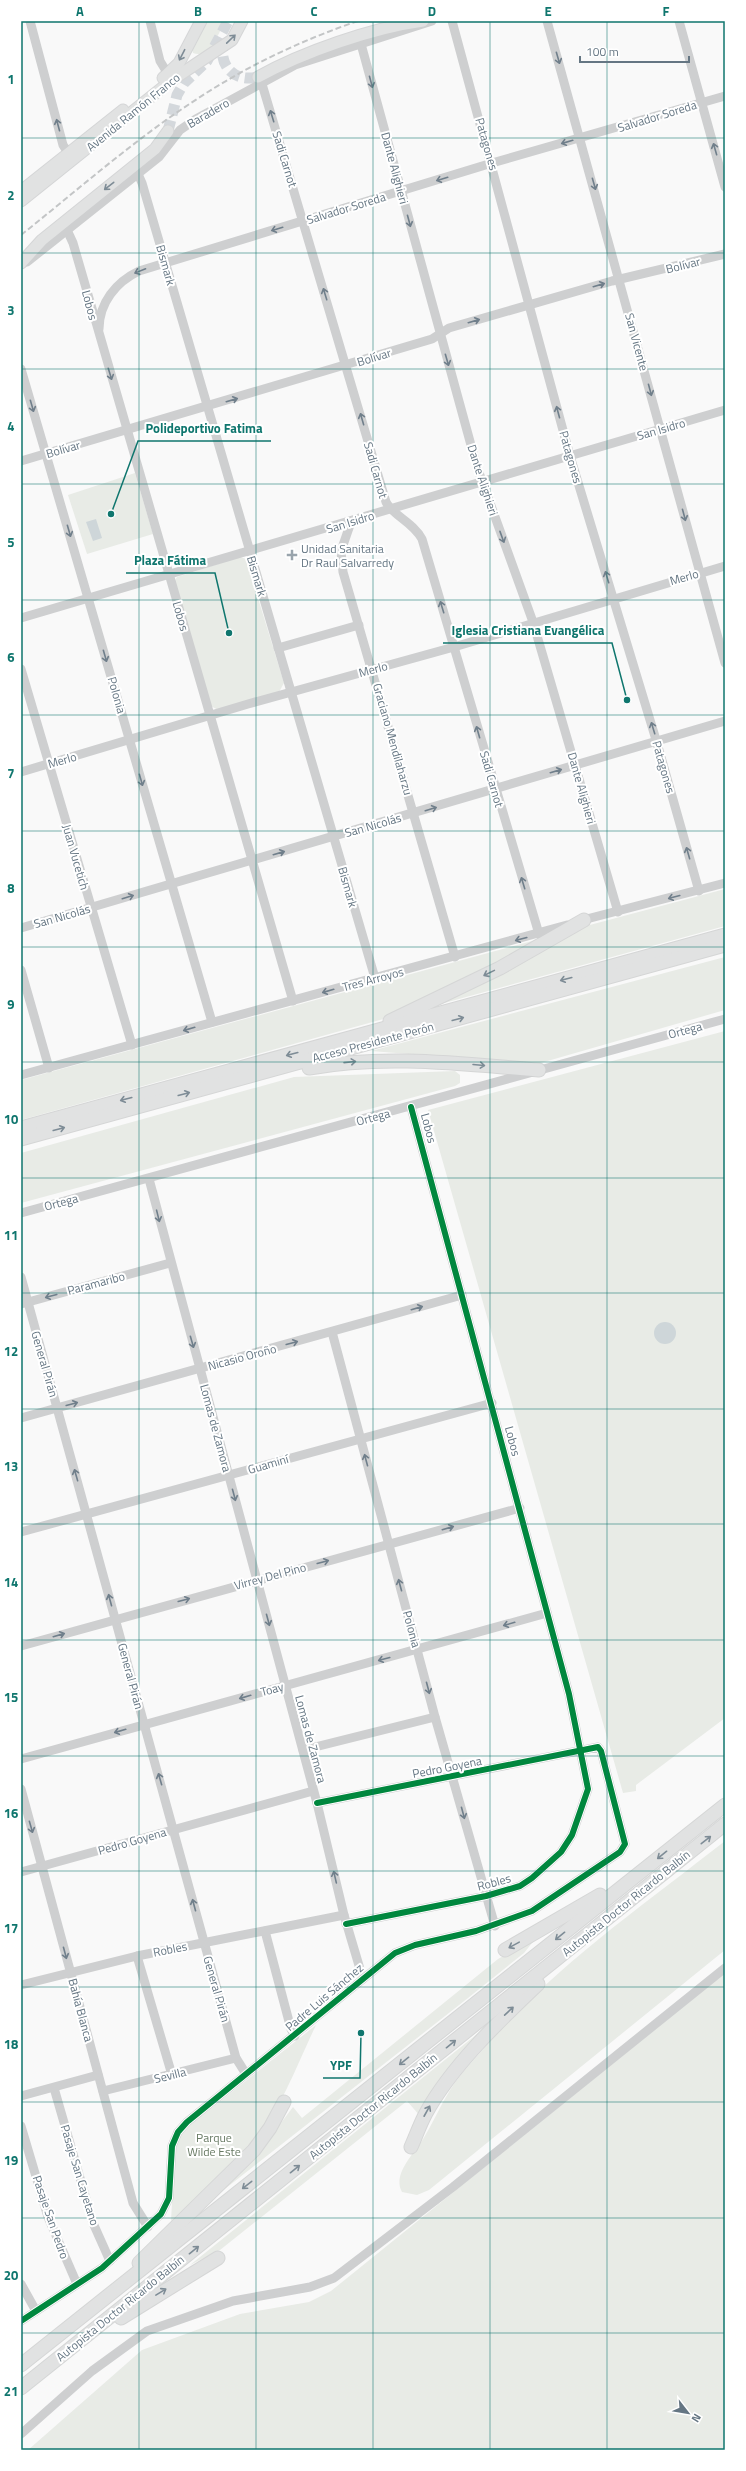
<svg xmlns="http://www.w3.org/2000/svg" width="746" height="2471" font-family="'Titillium Web',sans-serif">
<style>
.green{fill:#e8ebe6}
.water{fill:#ced6d9}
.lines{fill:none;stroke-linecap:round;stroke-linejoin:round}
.major-tunnel{stroke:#d4d8dc;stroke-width:11;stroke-dasharray:11 5.5;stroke-linecap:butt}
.major-casing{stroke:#d5d6d7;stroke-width:13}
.highway-casing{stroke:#d5d6d6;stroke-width:15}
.minor{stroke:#cecfd0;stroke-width:9}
.major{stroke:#e1e2e2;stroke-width:11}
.highway{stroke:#e1e2e2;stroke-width:13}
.rail{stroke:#c3c5c6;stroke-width:2;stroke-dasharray:6 3;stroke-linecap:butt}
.cycleway-casing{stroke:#fff;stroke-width:8}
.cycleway{stroke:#00873e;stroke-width:6}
.oneway{stroke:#7e8c96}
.oneway2{stroke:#707f8b}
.grid{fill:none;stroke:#0f766e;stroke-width:1;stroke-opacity:0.55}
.poi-dot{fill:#99a4ac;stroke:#fff;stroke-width:1.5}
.labels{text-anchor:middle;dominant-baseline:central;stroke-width:4;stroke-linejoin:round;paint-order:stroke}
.street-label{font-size:12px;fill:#657683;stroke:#fff}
.poi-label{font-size:12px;fill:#657683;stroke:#fff;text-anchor:start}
.park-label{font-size:12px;fill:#687a64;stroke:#fff}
.leader{fill:none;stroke:#0f766e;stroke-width:1.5}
.callout-dot{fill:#0f766e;stroke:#fff;stroke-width:1.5}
.callout-label{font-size:13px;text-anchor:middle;font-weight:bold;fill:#0f766e;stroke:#fff;stroke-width:4;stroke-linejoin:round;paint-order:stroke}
.neatline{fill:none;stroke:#0f766e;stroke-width:1.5}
.grid-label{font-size:13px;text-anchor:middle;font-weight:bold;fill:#0f766e}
</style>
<rect width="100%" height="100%" fill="#f9f9f9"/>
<g class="green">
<path d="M 205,21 L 225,21 C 219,32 210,60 193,53 L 192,49 Z"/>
<polygon points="135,473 153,534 87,554 68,495"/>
<polygon points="240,557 246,559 284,683 279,692 218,710 211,706 174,582 177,577"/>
<polygon points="725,889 725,926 437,1005 586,926"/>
<polygon points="547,937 528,950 387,1018 21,1120 21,1080"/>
<polygon points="725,957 725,1010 537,1064 371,1051"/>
<polygon points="725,1031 725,1718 636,1785 636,1791 623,1793 428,1110"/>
<polygon points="455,1071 460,1075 460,1083 455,1086 21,1203 21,1153 294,1077"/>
<path d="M 725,1841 L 725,1950 L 429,2190 L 417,2195 L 402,2192 C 391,2173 418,2150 426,2134 C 436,2117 443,2100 454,2084 C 463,2071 475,2059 485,2047 C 554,1967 642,1906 725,1841 Z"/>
<polygon points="536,1938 524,1953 468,1998 221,2192 271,2136 293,2107 302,2118 498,1959"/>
<polygon points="725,1973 725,2450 28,2450 142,2350 240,2314 309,2302 331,2291"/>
<polygon points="492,2022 420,2116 407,2101 220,2250 190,2265"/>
<path d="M 316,2025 C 297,2065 281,2109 253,2144 C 230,2173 199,2197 171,2221 L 175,2145 L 185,2129 Z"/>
</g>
<g class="water">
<polygon points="96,519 102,538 93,541 86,522"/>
<circle cx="665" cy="1333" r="11"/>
</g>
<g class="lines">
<g class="major-tunnel">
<path d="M 224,40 C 217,64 233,83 258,77"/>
<polyline points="168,131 177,95 184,83 207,61 228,21"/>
</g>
<g class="major-casing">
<g id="major">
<path d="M 258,77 C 303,52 372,28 423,21"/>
<polyline points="163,78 179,63 201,21"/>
<polyline points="21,191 123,110"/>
<polyline points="21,201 172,80 232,40 242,21"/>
<polyline points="21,263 42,240 155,149 168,131"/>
</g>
</g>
<g class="highway-casing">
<g id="highway">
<polyline points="390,1021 500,968 584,920"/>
<path d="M 309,1068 C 386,1054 462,1064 539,1070"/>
<polyline points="21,1128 725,935"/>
<polyline points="21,1139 725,945"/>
<polyline points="505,1950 600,1895"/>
<path d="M 411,2147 C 416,2136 420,2124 426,2113 C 451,2067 500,2020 538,1984"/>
<polyline points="139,2263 254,2150 270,2128 284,2102"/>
<polyline points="121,2318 218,2258"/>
<polyline points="21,2365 725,1805"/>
<polyline points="21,2388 725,1824"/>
</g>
</g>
<g class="minor">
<polyline points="30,21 63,145 72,159"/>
<polyline points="150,21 160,61 171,79"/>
<polyline points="452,21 570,456 657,743 699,891"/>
<polyline points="547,21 725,663"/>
<polyline points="679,21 725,187"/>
<polyline points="361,44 477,467 533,622 618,912"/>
<path d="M 262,84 L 386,502 C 392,515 413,522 422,539 L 539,934"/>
<polyline points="138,174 142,183 375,978"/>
<polyline points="67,230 73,243 293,1001"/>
<polyline points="27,262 159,157 180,130 196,119 295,65 432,21"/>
<path d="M 99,329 C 99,303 116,282 139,271 L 492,163 L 725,96"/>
<polyline points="21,369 212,1022"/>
<polyline points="21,461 432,339 449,328 612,281 725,254"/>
<polyline points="351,522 341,551 343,572 455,957"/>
<polyline points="21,618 725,410"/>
<polyline points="278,648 359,625"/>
<polyline points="21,669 132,1045"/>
<polyline points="21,772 248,704 454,647 725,566"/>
<polyline points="579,921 725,883"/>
<polyline points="21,928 725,721"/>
<polyline points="21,970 49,1068"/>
<polyline points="21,1075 567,925"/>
<polyline points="149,1179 317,1803 344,1915 363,1979"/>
<polyline points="21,1213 725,1019"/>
<polyline points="21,1277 236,2058 246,2074"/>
<polyline points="21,1304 170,1263"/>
<polyline points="332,1332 435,1717 495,1926"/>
<polyline points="21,1418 462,1295"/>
<polyline points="21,1532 492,1403"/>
<polyline points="21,1646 520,1508"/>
<polyline points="303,1750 435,1717"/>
<polyline points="21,1759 547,1613"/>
<polyline points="21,1789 133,2203 148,2227"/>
<polyline points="21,1872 313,1791"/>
<polyline points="346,1924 486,1896 520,1886 532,1878 561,1852 572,1835 588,1789 569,1694 411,1107"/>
<polyline points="265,1931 291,2029 295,2036"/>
<polyline points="137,1956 172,2075"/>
<polyline points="21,1985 137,1956 344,1915"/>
<polyline points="54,2088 93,2223 110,2261"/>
<polyline points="103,2091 236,2058"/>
<polyline points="21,2096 98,2075"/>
<polyline points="21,2126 48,2217 77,2284"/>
<polyline points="21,2284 36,2311"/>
<polyline points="21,2321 102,2268 161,2214 169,2198 172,2146 178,2132 187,2122 395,1953 415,1945 476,1931 532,1911 620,1852 625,1844 601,1751 598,1747 317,1803"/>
<polyline points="21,2434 92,2371 147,2331 233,2301 310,2287 334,2278 453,2187 725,1968"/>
</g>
<use href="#major" class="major"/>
<use href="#highway" class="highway"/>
<path class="rail" d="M 21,235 C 79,189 135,139 197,99 C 247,66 302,40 358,21"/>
<g class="cycleway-casing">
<g id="cycleway">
<polyline points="346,1924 486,1896 520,1886 532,1878 561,1852 572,1835 588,1789 569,1694 411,1107"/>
<polyline points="21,2321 102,2268 161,2214 169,2198 172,2146 178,2132 187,2122 395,1953 415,1945 476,1931 532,1911 620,1852 625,1844 601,1751 598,1747 317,1803"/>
</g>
</g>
<use href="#cycleway" class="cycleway"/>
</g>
<defs><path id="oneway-shaft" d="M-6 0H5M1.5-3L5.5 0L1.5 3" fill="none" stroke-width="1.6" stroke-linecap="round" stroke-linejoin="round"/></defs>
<g class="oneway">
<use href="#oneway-shaft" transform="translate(231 39) rotate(-44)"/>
<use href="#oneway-shaft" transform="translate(182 55) rotate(117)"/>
<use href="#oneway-shaft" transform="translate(109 186) rotate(142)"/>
<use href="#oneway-shaft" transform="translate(489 973) rotate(154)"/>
<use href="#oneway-shaft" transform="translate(566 979) rotate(165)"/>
<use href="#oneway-shaft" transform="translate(458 1019) rotate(-15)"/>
<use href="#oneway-shaft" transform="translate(292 1054) rotate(165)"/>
<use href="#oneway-shaft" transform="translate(350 1062) rotate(-6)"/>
<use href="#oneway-shaft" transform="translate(479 1065) rotate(5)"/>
<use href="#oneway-shaft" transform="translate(184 1094) rotate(-15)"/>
<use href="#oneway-shaft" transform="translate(126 1099) rotate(165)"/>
<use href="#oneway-shaft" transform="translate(59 1129) rotate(-15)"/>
<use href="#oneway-shaft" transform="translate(706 1840) rotate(-38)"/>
<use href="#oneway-shaft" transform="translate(662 1855) rotate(141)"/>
<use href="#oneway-shaft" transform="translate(560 1936) rotate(141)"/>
<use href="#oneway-shaft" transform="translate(514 1945) rotate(151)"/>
<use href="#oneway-shaft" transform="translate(509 2011) rotate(-43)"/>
<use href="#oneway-shaft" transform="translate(451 2044) rotate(-39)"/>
<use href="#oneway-shaft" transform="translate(404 2061) rotate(141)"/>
<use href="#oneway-shaft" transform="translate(427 2111) rotate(-61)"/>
<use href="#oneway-shaft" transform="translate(295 2169) rotate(-39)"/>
<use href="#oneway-shaft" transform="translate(247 2185) rotate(142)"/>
<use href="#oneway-shaft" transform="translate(194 2250) rotate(-39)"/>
<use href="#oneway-shaft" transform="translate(161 2292) rotate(-31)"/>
</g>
<g class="oneway2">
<use href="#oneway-shaft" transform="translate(558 58) rotate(74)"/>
<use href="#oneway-shaft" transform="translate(371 82) rotate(75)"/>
<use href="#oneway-shaft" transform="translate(272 116) rotate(-107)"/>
<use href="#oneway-shaft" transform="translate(58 125) rotate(-105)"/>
<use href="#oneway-shaft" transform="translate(567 142) rotate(164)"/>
<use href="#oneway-shaft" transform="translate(715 149) rotate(-106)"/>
<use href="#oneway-shaft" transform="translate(442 179) rotate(163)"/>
<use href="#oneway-shaft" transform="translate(594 184) rotate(74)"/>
<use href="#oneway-shaft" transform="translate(409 221) rotate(75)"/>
<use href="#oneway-shaft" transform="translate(277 229) rotate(163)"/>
<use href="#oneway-shaft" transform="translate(140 271) rotate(158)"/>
<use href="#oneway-shaft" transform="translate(599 285) rotate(-16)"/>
<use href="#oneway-shaft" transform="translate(325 294) rotate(-107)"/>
<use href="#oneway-shaft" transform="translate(474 321) rotate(-16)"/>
<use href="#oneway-shaft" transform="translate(447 360) rotate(74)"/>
<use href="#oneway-shaft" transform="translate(110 374) rotate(73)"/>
<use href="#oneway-shaft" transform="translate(650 390) rotate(75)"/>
<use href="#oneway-shaft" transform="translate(232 400) rotate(-16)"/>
<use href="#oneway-shaft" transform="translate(32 406) rotate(74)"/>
<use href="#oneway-shaft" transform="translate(558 412) rotate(-105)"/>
<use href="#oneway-shaft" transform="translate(362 419) rotate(-106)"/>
<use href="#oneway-shaft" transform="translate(684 515) rotate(75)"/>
<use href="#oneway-shaft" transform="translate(69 531) rotate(74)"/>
<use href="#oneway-shaft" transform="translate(502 537) rotate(70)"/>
<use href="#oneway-shaft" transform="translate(607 577) rotate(-107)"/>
<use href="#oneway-shaft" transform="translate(442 607) rotate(-107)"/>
<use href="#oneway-shaft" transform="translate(105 656) rotate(74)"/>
<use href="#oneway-shaft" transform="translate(653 728) rotate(-107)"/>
<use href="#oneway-shaft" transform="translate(478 732) rotate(-106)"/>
<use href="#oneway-shaft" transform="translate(556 771) rotate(-16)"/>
<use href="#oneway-shaft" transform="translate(141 780) rotate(74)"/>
<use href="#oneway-shaft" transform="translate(431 809) rotate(-17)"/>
<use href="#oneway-shaft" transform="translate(279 853) rotate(-16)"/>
<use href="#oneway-shaft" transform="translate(688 853) rotate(-106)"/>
<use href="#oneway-shaft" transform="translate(523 883) rotate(-107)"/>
<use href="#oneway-shaft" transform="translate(128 897) rotate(-17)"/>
<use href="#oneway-shaft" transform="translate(674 897) rotate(165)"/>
<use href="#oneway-shaft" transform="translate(521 939) rotate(165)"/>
<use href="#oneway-shaft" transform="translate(328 991) rotate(164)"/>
<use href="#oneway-shaft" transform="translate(189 1029) rotate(164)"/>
<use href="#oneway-shaft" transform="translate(158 1216) rotate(76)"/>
<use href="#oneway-shaft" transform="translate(51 1296) rotate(165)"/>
<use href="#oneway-shaft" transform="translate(417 1308) rotate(-16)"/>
<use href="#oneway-shaft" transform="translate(192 1342) rotate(74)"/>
<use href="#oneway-shaft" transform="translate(292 1343) rotate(-15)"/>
<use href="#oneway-shaft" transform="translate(72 1404) rotate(-15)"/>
<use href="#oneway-shaft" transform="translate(366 1460) rotate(-105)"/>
<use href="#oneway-shaft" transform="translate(76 1475) rotate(-106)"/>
<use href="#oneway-shaft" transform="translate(234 1495) rotate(75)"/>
<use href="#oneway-shaft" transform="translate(448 1528) rotate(-16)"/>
<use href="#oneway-shaft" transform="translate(323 1562) rotate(-15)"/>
<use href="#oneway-shaft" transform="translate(400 1585) rotate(-105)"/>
<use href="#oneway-shaft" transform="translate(110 1600) rotate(-105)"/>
<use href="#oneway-shaft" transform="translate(184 1600) rotate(-15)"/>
<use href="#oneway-shaft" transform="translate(268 1620) rotate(75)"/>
<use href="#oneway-shaft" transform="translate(509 1624) rotate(164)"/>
<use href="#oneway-shaft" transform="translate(59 1635) rotate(-16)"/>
<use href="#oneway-shaft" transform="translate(384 1659) rotate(165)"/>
<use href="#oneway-shaft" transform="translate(428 1688) rotate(75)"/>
<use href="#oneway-shaft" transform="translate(245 1697) rotate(164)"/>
<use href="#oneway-shaft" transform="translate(120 1731) rotate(164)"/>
<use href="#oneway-shaft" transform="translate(160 1779) rotate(-106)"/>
<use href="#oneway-shaft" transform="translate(463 1813) rotate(75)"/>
<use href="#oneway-shaft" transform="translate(31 1827) rotate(74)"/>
<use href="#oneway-shaft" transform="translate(335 1877) rotate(-103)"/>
<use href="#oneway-shaft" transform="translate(194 1905) rotate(-105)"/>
<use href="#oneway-shaft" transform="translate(65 1953) rotate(75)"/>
</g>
<path class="grid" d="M 139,21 L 139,2450M 256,21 L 256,2450M 373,21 L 373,2450M 490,21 L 490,2450M 607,21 L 607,2450M 21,138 L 725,138M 21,253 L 725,253M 21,369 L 725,369M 21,484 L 725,484M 21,600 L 725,600M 21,715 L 725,715M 21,831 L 725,831M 21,947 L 725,947M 21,1062 L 725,1062M 21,1178 L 725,1178M 21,1293 L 725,1293M 21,1409 L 725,1409M 21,1524 L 725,1524M 21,1640 L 725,1640M 21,1756 L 725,1756M 21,1871 L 725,1871M 21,1987 L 725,1987M 21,2102 L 725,2102M 21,2218 L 725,2218M 21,2333 L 725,2333"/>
<path class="poi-dot" d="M290 549h4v4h4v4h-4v4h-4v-4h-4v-4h4z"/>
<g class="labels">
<g class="street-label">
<text transform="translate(133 112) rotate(-39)">Avenida Ramón Franco</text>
<text transform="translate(208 113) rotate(-30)">Baradero</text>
<text transform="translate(657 116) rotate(-17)">Salvador Soreda</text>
<text transform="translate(487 144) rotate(74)">Patagones</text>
<text transform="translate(285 159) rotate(73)">Sadi Carnot</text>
<text transform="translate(395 168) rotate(75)">Dante Alighieri</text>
<text transform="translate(346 208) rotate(-17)">Salvador Soreda</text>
<text transform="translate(166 265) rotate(74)">Bismark</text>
<text transform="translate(683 265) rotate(-14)">Bolívar</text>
<text transform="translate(90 305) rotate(75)">Lobos</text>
<text transform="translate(637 342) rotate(75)">San Vicente</text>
<text transform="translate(374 357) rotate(-17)">Bolívar</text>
<text transform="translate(661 429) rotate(-16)">San Isidro</text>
<text transform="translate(63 449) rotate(-16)">Bolívar</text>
<text transform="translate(571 457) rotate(74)">Patagones</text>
<text transform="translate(376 470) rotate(74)">Sadi Carnot</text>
<text transform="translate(483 480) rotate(72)">Dante Alighieri</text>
<text transform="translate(350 522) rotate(-17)">San Isidro</text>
<text transform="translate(257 576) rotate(73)">Bismark</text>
<text transform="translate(684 577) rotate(-16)">Merlo</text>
<text transform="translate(181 616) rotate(74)">Lobos</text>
<text transform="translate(373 669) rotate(-15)">Merlo</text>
<text transform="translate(117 695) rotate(74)">Polonia</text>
<text transform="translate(393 739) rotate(74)">Graciano Mendilaharzu</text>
<text transform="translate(62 760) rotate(-16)">Merlo</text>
<text transform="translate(664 767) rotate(74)">Patagones</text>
<text transform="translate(492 779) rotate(74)">Sadi Carnot</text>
<text transform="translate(582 788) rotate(74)">Dante Alighieri</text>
<text transform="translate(373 825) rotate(-16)">San Nicolás</text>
<text transform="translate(76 857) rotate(74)">Juan Vucetich</text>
<text transform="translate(348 887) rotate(74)">Bismark</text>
<text transform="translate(62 916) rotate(-16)">San Nicolás</text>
<text transform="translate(373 979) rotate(-15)">Tres Arroyos</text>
<text transform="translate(685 1030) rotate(-15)">Ortega</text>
<text transform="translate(373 1042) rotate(-15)">Acceso Presidente Perón</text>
<text transform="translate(373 1117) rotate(-15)">Ortega</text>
<text transform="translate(429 1128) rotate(75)">Lobos</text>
<text transform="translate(61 1202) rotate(-15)">Ortega</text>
<text transform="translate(96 1283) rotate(-15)">Paramaribo</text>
<text transform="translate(242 1357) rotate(-15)">Nicasio Oroño</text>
<text transform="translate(45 1364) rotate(74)">General Pirán</text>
<text transform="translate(216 1428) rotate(75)">Lomas de Zamora</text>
<text transform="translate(513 1441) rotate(75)">Lobos</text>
<text transform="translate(268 1464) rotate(-16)">Guaminí</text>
<text transform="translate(270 1576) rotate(-15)">Virrey Del Pino</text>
<text transform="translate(412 1629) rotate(75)">Polonia</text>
<text transform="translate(131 1676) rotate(75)">General Pirán</text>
<text transform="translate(272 1689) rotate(-15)">Toay</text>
<text transform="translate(311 1739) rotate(75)">Lomas de Zamora</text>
<text transform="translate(447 1767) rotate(-11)">Pedro Goyena</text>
<text transform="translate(132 1841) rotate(-16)">Pedro Goyena</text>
<text transform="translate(494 1882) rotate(-15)">Robles</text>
<text transform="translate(626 1903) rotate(-39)">Autopista Doctor Ricardo Balbín</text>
<text transform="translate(170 1949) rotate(-11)">Robles</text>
<text transform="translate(217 1989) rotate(74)">General Pirán</text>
<text transform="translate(324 1997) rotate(-40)">Padre Luis Sánchez</text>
<text transform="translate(81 2010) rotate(75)">Bahía Blanca</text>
<text transform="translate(170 2075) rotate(-14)">Sevilla</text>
<text transform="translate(373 2106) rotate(-39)">Autopista Doctor Ricardo Balbín</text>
<text transform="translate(80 2175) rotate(73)">Pasaje San Cayetano</text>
<text transform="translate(51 2217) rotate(71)">Pasaje San Pedro</text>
<text transform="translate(120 2308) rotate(-39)">Autopista Doctor Ricardo Balbín</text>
</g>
<g class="poi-label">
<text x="301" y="548">Unidad Sanitaria<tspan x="301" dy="14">Dr Raul Salvarredy</tspan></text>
</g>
<g class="park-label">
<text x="214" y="2137">Parque<tspan x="214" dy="14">Wilde Este</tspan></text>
</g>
</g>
<path class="leader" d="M111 514L138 441H271M229 633L215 573H126M627 700L612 643H443M361 2033L360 2078H323"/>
<g class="callout-dot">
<circle cx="111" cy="514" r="4"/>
<circle cx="229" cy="633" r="4"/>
<circle cx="627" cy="700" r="4"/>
<circle cx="361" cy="2033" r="4"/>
</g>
<g class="callout-label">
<text x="204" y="433">Polideportivo Fatima</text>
<text x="170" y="565">Plaza Fátima</text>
<text x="528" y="635">Iglesia Cristiana Evangélica</text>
<text x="341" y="2070">YPF</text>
</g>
<rect width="746" height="2471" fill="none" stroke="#ffffff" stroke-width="44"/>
<g transform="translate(688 2413) rotate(121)" stroke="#ffffff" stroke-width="3" paint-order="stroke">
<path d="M0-3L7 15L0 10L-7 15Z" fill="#657683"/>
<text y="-6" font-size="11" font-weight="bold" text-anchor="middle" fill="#657683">N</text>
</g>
<path d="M580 56v6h109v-6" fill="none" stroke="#657683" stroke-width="2"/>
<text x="586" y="56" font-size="12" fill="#657683" stroke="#ffffff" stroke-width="3" paint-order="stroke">100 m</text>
<rect x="22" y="22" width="702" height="2427" class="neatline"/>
<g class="grid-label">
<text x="80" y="16">A</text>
<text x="198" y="16">B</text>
<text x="314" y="16">C</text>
<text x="432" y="16">D</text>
<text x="548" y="16">E</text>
<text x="666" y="16">F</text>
<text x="11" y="84">1</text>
<text x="11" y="200">2</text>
<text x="11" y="315">3</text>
<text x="11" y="431">4</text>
<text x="11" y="547">5</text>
<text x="11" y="662">6</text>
<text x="11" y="778">7</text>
<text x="11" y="893">8</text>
<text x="11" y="1009">9</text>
<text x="11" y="1124">10</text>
<text x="11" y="1240">11</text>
<text x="11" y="1356">12</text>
<text x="11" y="1471">13</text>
<text x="11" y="1587">14</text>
<text x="11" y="1702">15</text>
<text x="11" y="1818">16</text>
<text x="11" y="1933">17</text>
<text x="11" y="2049">18</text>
<text x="11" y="2165">19</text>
<text x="11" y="2280">20</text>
<text x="11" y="2396">21</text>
</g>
</svg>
